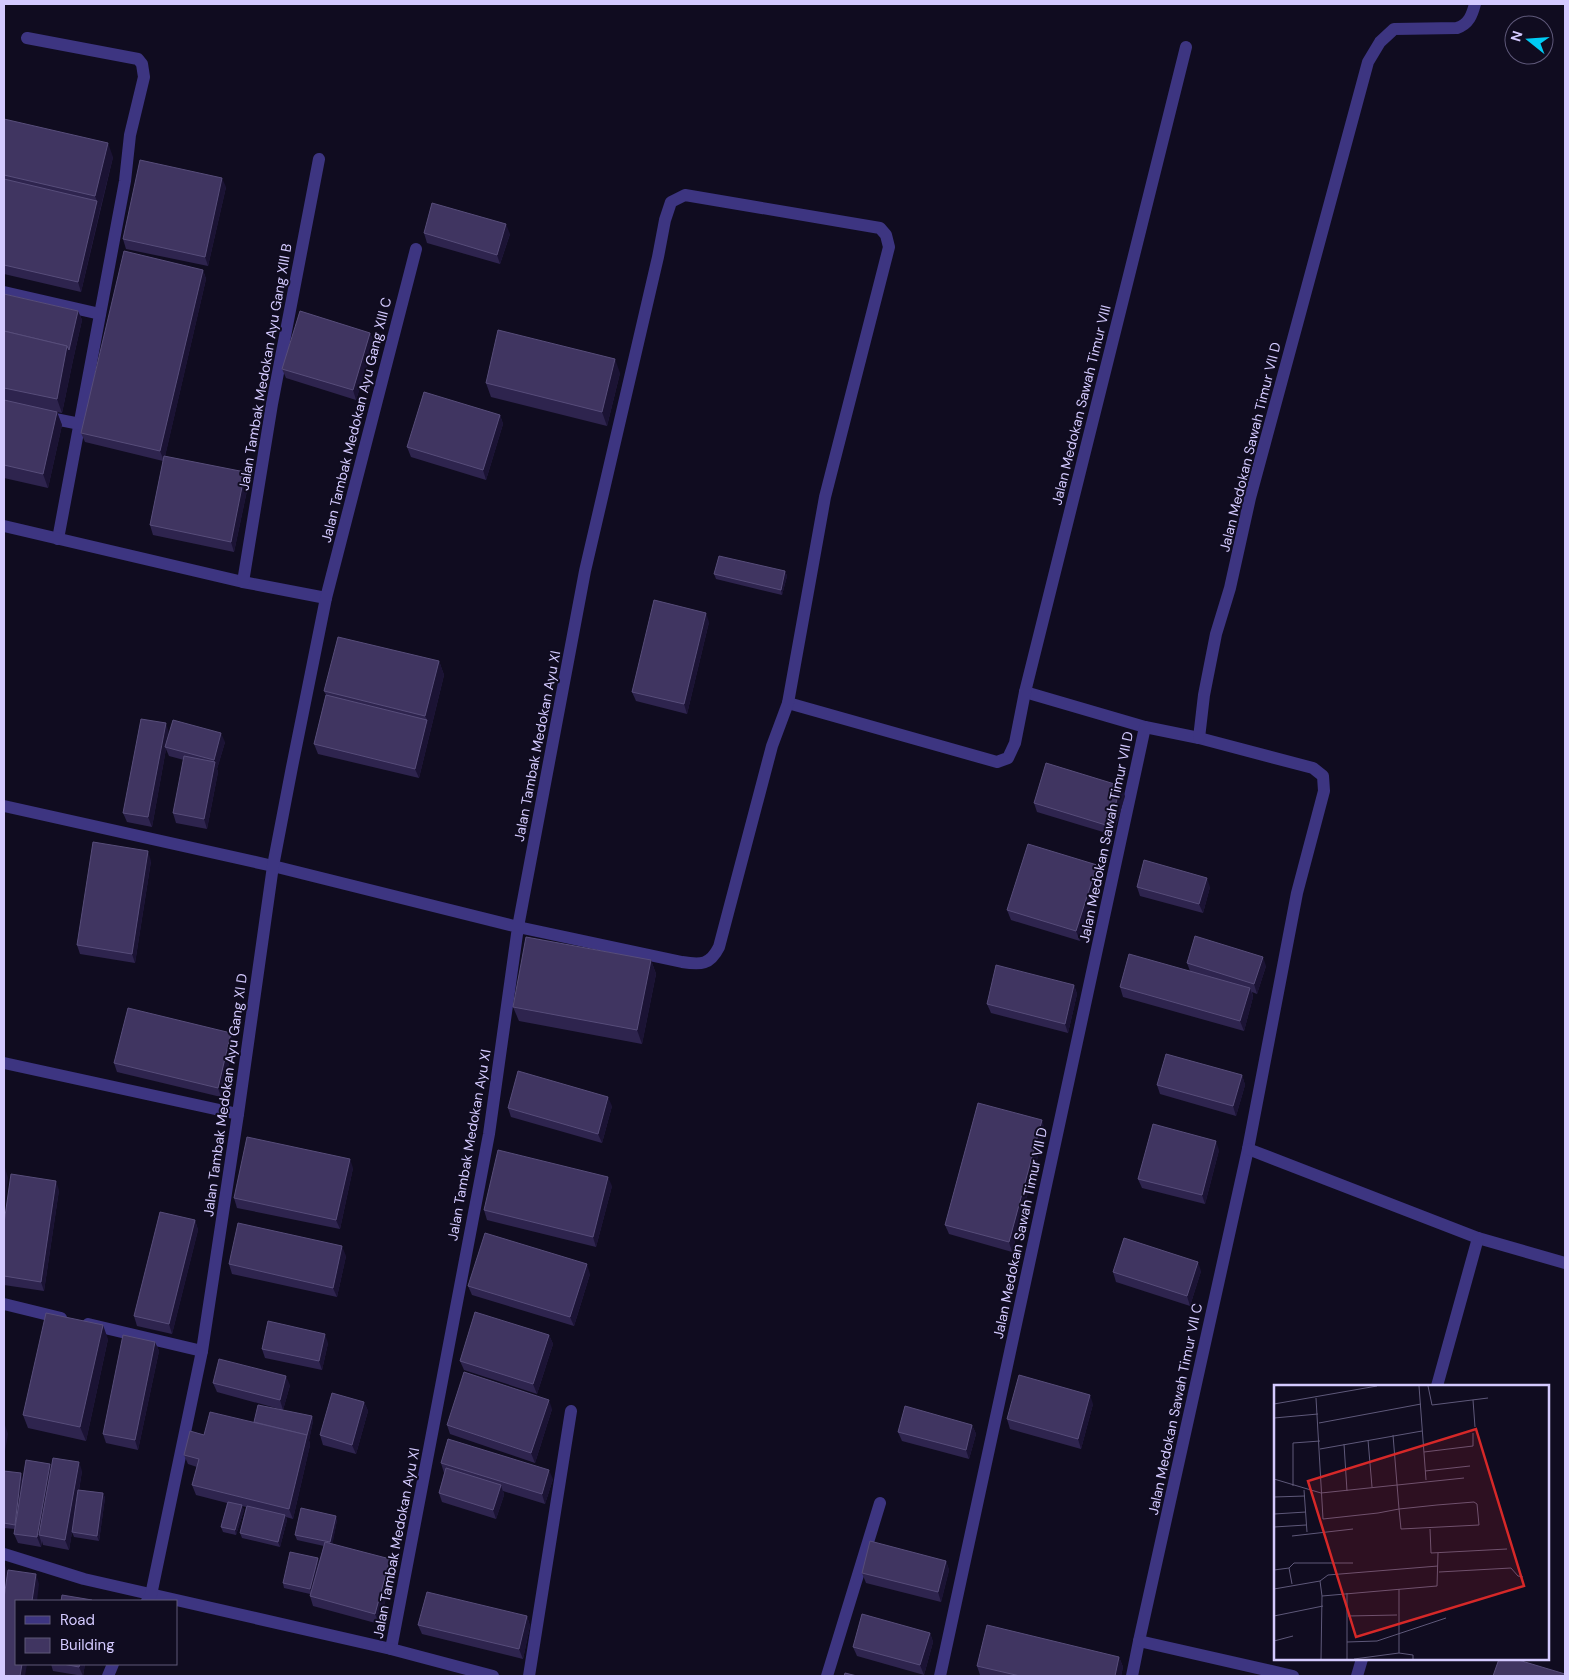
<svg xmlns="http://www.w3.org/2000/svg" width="1569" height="1680" font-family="'DM Sans',sans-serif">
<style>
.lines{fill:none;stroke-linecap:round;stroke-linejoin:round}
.street{stroke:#3d3581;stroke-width:12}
.wall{fill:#2e244e}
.shaded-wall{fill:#1b1334}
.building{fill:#403561;stroke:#574d7a}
.labels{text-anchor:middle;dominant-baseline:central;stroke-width:4;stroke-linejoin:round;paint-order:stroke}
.street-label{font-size:14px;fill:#d4caff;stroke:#100c20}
.inset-road{fill:none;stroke:#5e5879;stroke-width:1}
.view{fill:#d62828;fill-opacity:0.15;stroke:#d62828;stroke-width:2.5}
.inset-edge{fill:none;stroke:#d4caff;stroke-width:2.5}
</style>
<rect width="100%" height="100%" fill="#100c20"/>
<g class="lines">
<g class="street">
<polyline points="27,38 138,59 142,64 144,77 130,135 125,181 58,539"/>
<polyline points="4,292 100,314"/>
<polyline points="45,417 80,424"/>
<polyline points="4,526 243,582 326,598"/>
<polyline points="243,582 272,404 319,159"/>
<polyline points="1025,692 1145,727 1199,738 1313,768 1323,776 1324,791 1297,893 1248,1149 1139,1641 1132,1676"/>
<polyline points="788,703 997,762 1008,758 1015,743 1025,692 1186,47"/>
<path d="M 1199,738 L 1204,695 L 1216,634 L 1230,588 L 1250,498 L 1368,62 L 1380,42 L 1394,29 L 1457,28 C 1469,24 1472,15 1475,4"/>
<path d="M 4,806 L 273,866 L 518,927 L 682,962 C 701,965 710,965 719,947 L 772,746 L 788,703 L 825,497 L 889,247 L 886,235 L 880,228 L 685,195 L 671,202 L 665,220 L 658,257 L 585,571 L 518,927 L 489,1134 L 391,1649 L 84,1579 L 4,1554"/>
<polyline points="4,1063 238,1114"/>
<polyline points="1248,1149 1478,1238 1565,1263"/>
<polyline points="4,1304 61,1318"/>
<polyline points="88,1324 202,1351"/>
<polyline points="1437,1386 1478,1238"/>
<polyline points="147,1601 151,1595 202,1351 238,1114 273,866 292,767 326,598 416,249"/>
<polyline points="1139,1641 1293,1676"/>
<polyline points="391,1649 493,1676"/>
<polyline points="108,1676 113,1664"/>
<polyline points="529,1676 571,1411"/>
<polyline points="827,1676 880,1503"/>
<polyline points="940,1676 1145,727"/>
<polyline points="1357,1676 1362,1659"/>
</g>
</g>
<g class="wall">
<polygon points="4,120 113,157 81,292 4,274"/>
<polygon points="226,187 208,266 126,249 123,239"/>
<polygon points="424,233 510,234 500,264 427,243"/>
<polygon points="203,270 206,279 165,456 249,481 234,552 153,535 150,525 163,461 85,442 81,433"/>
<polygon points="4,294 78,311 82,320 73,360 62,413 57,412 62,425 48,488 4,478"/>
<polygon points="370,333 374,343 356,400 286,378 282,369"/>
<polygon points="620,373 607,426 491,397 486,383"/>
<polygon points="500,415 503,424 486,480 411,457 407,447"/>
<polygon points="785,571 787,576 782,595 716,579 714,574"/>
<polygon points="709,622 687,714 636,701 632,692"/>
<polygon points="439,661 444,675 419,778 318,754 314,744 326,695 324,691"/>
<polygon points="169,733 225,742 217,769 218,772 207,829 176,823 173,813 184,760 169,756 166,749 152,827 127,822 123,813"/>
<polygon points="1125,796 1113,835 1037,812 1034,803"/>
<polygon points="151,861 135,963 80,954 77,945"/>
<polygon points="1097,865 1100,874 1080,941 1011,920 1007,910"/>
<polygon points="1137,887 1210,887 1203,913 1140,896"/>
<polygon points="651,960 656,974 642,1044 519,1021 513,1007"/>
<polygon points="1187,963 1266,966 1257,994 1252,992 1253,997 1244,1031 1123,997 1120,987 1190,971"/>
<polygon points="1074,985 1077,994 1068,1033 991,1013 987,1004"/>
<polygon points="234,1042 221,1097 117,1072 114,1063"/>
<polygon points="1242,1075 1245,1085 1236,1116 1160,1094 1157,1085"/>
<polygon points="612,1106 602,1143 511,1117 508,1108"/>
<polygon points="1045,1130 1012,1252 949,1234 945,1225"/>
<polygon points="1219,1150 1205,1204 1142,1188 1138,1179"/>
<polygon points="353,1168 340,1229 237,1208 234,1198"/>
<polygon points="612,1186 596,1247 487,1220 484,1210"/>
<polygon points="59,1190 44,1291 4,1285 4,1223"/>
<polygon points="195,1220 198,1230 172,1334 137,1326 134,1316"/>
<polygon points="346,1256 337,1297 232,1274 229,1264"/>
<polygon points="1201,1271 1190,1306 1116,1282 1113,1272"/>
<polygon points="590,1274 574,1326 472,1295 468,1286"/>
<polygon points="549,1335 553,1344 537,1394 464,1370 460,1361"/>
<polygon points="108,1339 86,1441 28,1428 23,1415"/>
<polygon points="155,1342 159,1351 138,1450 106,1443 103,1434"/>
<polygon points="328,1343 322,1370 265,1358 262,1349"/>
<polygon points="213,1383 290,1385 283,1410 217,1392"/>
<polygon points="364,1402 368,1411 356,1454 323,1445 320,1435"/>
<polygon points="1093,1404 1081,1449 1010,1429 1007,1419"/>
<polygon points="552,1409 535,1463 450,1434 447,1425"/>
<polygon points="312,1416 313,1421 309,1440 310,1445 293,1519 286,1517 287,1520 280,1547 242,1538 240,1533 246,1507 242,1506 244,1510 236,1535 223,1532 221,1527 227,1503 196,1495 192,1485 197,1467 188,1464 184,1455 204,1435 254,1422"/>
<polygon points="972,1425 976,1434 969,1459 902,1441 898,1432"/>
<polygon points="441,1463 553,1479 545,1504 503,1491 504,1495 496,1519 442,1502 439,1493 444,1473"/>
<polygon points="51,1469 82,1471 79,1490 103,1493 105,1498 99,1541 74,1537 72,1532 73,1526 69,1550 43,1545 42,1541 41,1547 18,1543 14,1534 15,1529 4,1528 4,1471 23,1478 20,1498"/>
<polygon points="337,1520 332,1544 394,1569 379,1624 313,1606 310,1596 310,1594 284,1588 283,1583 319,1562 324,1546 297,1540 295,1535"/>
<polygon points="946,1561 949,1570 941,1602 866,1583 862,1573"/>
<polygon points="527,1616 530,1626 523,1659 422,1634 418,1625"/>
<polygon points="930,1633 933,1642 924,1675 857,1656 853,1647"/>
<polygon points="1119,1657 1123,1667 1121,1676 985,1676 980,1675 977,1666"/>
<polygon points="51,1664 85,1664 83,1676 53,1671"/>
</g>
<g class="shaded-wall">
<polygon points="108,143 113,157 100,210 95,196"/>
<polygon points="222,178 226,187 208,266 205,257"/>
<polygon points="97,201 100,210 81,292 78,282"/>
<polygon points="506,224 510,234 500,264 497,255"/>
<polygon points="203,270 206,279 164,461 160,451"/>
<polygon points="78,311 82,320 73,360 62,413 57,399 67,346"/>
<polygon points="370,333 374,343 356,400 353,390"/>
<polygon points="615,359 620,373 607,426 602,412"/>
<polygon points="57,412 62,425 48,488 43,474"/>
<polygon points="500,415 503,424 486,480 483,470"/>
<polygon points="245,472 249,481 234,552 231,542"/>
<polygon points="785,571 787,576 782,595 781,590"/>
<polygon points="706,613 709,622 687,714 684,704"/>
<polygon points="439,661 444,675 419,778 415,769 427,720 425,716"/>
<polygon points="166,723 169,733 165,747 166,749 152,827 148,817"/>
<polygon points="221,733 225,742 217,769 218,772 207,829 204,819 215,763 214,760"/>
<polygon points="1121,786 1125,796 1113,835 1109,826"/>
<polygon points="148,851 151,861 135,963 132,954"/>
<polygon points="1097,865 1100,874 1080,941 1076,931"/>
<polygon points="1207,878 1210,887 1203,913 1199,904"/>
<polygon points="1263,957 1266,966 1257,994 1254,984"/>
<polygon points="651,960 656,974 642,1044 637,1030"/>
<polygon points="1074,985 1077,994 1068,1033 1065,1024"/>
<polygon points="1250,988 1253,997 1244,1031 1240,1021"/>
<polygon points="231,1033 234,1042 221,1097 218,1088"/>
<polygon points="1242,1075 1245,1085 1236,1116 1233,1106"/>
<polygon points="608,1097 612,1106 602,1143 598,1134"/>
<polygon points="1042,1120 1045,1130 1012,1252 1009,1242"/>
<polygon points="1216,1141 1219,1150 1205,1204 1202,1195"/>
<polygon points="350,1159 353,1168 340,1229 336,1220"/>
<polygon points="5,1168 8,1178 4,1213 4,1177"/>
<polygon points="608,1177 612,1186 596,1247 593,1237"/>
<polygon points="56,1181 59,1190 44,1291 41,1282"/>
<polygon points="195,1220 198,1230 172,1334 169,1324"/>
<polygon points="342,1246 346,1256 337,1297 333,1288"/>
<polygon points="1198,1262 1201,1271 1190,1306 1187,1296"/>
<polygon points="587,1264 590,1274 574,1326 570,1317"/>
<polygon points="103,1325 108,1339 86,1441 80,1427"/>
<polygon points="325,1334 328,1343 322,1370 319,1361"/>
<polygon points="549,1335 553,1344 537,1394 533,1384"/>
<polygon points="155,1342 159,1351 138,1450 135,1440"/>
<polygon points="286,1376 290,1385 283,1410 280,1400"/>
<polygon points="1090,1395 1093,1404 1081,1449 1078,1439"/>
<polygon points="549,1400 552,1409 535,1463 531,1453"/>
<polygon points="364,1402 368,1411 356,1454 352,1445"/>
<polygon points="312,1416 313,1421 309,1440 310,1445 293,1519 289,1509"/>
<polygon points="5,1425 8,1434 4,1457 4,1431"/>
<polygon points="972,1425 976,1434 969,1459 966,1450"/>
<polygon points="79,1462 82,1471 69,1550 65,1540"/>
<polygon points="50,1464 53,1474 39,1535 41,1541 41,1547 37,1537"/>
<polygon points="549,1470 553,1479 545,1504 542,1494"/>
<polygon points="21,1473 23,1478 17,1529 15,1525"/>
<polygon points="501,1485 504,1495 496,1519 493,1510"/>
<polygon points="103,1493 105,1498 99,1541 97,1536"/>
<polygon points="242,1505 244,1510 236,1535 235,1530"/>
<polygon points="285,1515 287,1520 280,1547 278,1542"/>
<polygon points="336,1516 337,1520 332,1547 330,1542"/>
<polygon points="318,1558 319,1563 312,1594 310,1589"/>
<polygon points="390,1559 394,1569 379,1624 375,1614"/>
<polygon points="946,1561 949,1570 941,1602 938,1592"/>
<polygon points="5,1565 8,1574 4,1598 4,1571"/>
<polygon points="36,1574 39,1584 37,1601 32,1601"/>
<polygon points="527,1616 530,1626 523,1659 519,1649"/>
<polygon points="930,1633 933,1642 924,1675 920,1665"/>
<polygon points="1119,1657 1123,1667 1121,1676 1115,1676"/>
<polygon points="22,1664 27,1664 25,1676 20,1676"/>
<polygon points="80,1664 85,1664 83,1676 79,1667"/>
</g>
<g class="building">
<polygon points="4,119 108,143 95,196 4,175"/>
<polygon points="140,160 222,178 205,257 123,239"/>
<polygon points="4,179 97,201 78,282 4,265"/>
<polygon points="432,203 506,224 497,255 424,233"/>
<polygon points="124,251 203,270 160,451 81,433"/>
<polygon points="4,294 78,311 69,350 67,346 4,331"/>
<polygon points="300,311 370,333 353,390 282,369"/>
<polygon points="498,330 615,359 602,412 486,383"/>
<polygon points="4,331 67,346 57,399 4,388"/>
<polygon points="424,392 500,415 483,470 407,447"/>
<polygon points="4,400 57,412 43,474 4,465"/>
<polygon points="164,456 245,472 231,542 150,525"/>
<polygon points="719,556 785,571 781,590 714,574"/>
<polygon points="654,600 706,613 684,704 632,692"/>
<polygon points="338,637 439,661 425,716 324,691"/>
<polygon points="326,695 427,720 415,769 314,744"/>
<polygon points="141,719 166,723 148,817 123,813"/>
<polygon points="173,720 221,733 214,760 165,747"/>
<polygon points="184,756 215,762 204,819 173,813"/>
<polygon points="1046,763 1121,786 1109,826 1034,803"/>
<polygon points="93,842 148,851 132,954 77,945"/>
<polygon points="1028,844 1097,865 1076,931 1007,910"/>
<polygon points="1144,860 1207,878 1199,904 1137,887"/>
<polygon points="1195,936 1263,957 1254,984 1187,963"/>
<polygon points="526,937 651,960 637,1030 513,1007"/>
<polygon points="1129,954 1250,988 1240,1021 1120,987"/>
<polygon points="996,965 1074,985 1065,1024 987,1004"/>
<polygon points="128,1008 231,1033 218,1088 114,1063"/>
<polygon points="1166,1054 1242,1075 1233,1106 1157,1085"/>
<polygon points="518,1071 608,1097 598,1134 508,1108"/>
<polygon points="978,1103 1042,1120 1009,1242 945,1225"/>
<polygon points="1153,1124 1216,1141 1202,1195 1138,1179"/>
<polygon points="247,1137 350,1159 336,1220 234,1198"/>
<polygon points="498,1150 608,1177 593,1237 484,1210"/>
<polygon points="11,1174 56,1181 41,1282 4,1276 4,1223"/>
<polygon points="160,1212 195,1220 169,1324 134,1316"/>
<polygon points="238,1223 342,1246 333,1288 229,1264"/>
<polygon points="485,1233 587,1264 570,1317 468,1286"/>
<polygon points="1124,1238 1198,1262 1187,1296 1113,1272"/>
<polygon points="475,1312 549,1335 533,1384 460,1361"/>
<polygon points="46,1313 103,1325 80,1427 23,1415"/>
<polygon points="268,1321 325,1334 319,1361 262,1349"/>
<polygon points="123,1335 155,1342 135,1440 103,1434"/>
<polygon points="219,1359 286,1376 280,1400 213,1383"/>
<polygon points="464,1372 549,1400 531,1453 447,1425"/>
<polygon points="1019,1375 1090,1395 1078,1439 1007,1419"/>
<polygon points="332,1393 364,1402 352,1445 320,1435"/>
<polygon points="258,1405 312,1416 307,1435 254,1422"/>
<polygon points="905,1406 972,1425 966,1450 898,1432"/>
<polygon points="210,1412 307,1435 289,1509 192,1485 199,1459 184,1455 190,1431 204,1435"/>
<polygon points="448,1439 549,1470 542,1494 441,1463"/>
<polygon points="53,1458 79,1462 65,1540 39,1535"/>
<polygon points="26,1460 50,1464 37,1537 14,1534"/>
<polygon points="446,1468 501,1485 493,1510 439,1493"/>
<polygon points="4,1471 21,1473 15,1525 4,1523"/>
<polygon points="78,1490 103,1493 97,1536 72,1532"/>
<polygon points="228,1502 242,1505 235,1530 221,1527"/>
<polygon points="247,1506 285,1515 278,1542 240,1533"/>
<polygon points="301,1508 336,1516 330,1542 295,1535"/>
<polygon points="870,1541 946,1561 938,1592 862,1573"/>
<polygon points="325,1542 390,1559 375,1614 310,1596"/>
<polygon points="290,1552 318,1558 310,1589 283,1583"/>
<polygon points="8,1570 36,1574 32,1601 16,1601 16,1664 22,1664 20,1676 4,1676 4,1598"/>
<polygon points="427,1592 527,1616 519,1649 418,1625"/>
<polygon points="62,1595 92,1600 91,1601 61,1601"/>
<polygon points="862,1614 930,1633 920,1665 853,1647"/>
<polygon points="987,1625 1119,1657 1115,1676 1020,1676 977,1666"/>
<polygon points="1499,1659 1515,1659 1565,1674 1565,1676 1493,1676"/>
<polygon points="63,1664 80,1664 79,1667"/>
<polygon points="845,1673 857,1676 844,1676"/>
</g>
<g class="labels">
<g class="street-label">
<text transform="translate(265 367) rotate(-80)">Jalan Tambak Medokan Ayu Gang XIII B</text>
<text transform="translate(1081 405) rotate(-76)">Jalan Medokan Sawah Timur VIII</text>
<text transform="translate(356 420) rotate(-76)">Jalan Tambak Medokan Ayu Gang XIII C</text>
<text transform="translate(1250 447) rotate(-76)">Jalan Medokan Sawah Timur VII D</text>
<text transform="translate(537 746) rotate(-79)">Jalan Tambak Medokan Ayu XI</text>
<text transform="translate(1106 837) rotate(-78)">Jalan Medokan Sawah Timur VII D</text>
<text transform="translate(225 1095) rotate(-82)">Jalan Tambak Medokan Ayu Gang XI D</text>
<text transform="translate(469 1145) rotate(-80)">Jalan Tambak Medokan Ayu XI</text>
<text transform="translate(1020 1233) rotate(-78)">Jalan Medokan Sawah Timur VII D</text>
<text transform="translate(1175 1409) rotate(-78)">Jalan Medokan Sawah Timur VII C</text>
<text transform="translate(396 1543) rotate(-79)">Jalan Tambak Medokan Ayu XI</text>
</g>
</g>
<g transform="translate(1274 1385)">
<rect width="275" height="275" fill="#100c20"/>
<path class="inset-road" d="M 145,1 L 152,95M 154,1 L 158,20 L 214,13M 42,13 L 49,134 L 104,128 L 125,124 L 163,120 L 200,117 L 203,119 L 205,140 L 127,144 L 125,124 L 119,50M 199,15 L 201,42M 0,19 L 103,1M 0,33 L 44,29M 45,38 L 147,19M 94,55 L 98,102M 70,59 L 73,106M 46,64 L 148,46M 150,67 L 199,61 L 199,48M 151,86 L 196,81M 0,94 L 47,108 L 190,93M 19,101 L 19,58 L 46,56M 30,105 L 33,147M 0,112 L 31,111M 0,129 L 32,127M 0,142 L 32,140M 156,144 L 157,168 L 233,164M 18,151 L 79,144M 15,183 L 18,199M 0,185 L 15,183 L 20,178 L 79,178M 165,187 L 237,183 L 244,191 L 249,192M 46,196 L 54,190 L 164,181M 0,204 L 46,196 L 48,211 L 163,201 L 164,168M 0,231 L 49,221M 74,231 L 123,230M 0,256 L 19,251M 73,257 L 103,256 L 172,233M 125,268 L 125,204M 47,274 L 48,211M 73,274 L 73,208M 80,274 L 125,268 L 139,270 L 139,274"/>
<path class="view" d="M 202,44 L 250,201 L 82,252 L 34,96 Z"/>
<rect width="275" height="275" class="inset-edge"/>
</g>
<rect width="1569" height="1680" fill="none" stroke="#d4caff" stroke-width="10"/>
<rect x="15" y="1600" width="162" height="65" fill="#100c20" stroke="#5e5879"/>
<rect x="25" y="1616" width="25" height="8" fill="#3d3581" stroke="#5e5879"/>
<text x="60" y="1625" font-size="15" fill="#d4caff">Road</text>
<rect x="25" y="1638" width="25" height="15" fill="#403561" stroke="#5e5879"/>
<text x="60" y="1650" font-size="15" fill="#d4caff">Building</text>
<g transform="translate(1529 40) rotate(287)"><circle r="24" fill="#100c20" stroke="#5e5879"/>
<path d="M0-4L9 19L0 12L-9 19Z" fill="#00ccf5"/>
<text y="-8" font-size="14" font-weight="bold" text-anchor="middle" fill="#d4caff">N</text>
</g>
</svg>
